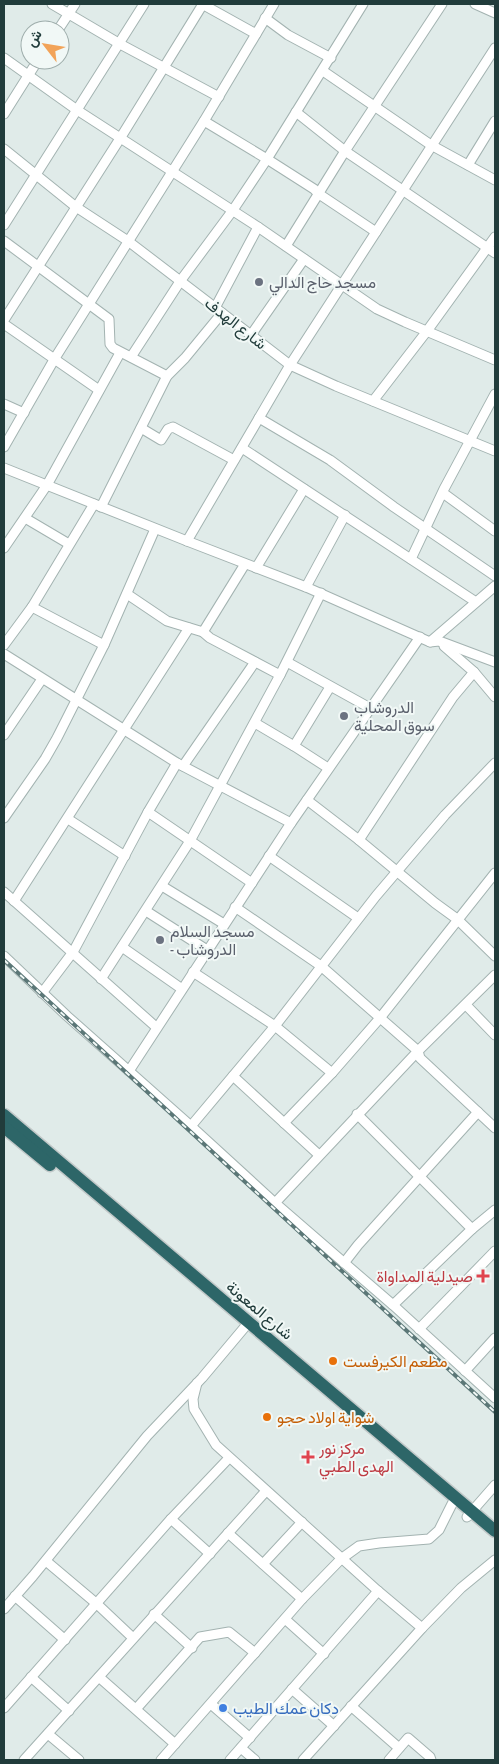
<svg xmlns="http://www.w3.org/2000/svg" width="499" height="1764" font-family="'Asap Condensed',Vazirmatn,sans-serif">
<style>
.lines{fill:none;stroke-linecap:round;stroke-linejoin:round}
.minor-casing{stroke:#a3b3b1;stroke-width:11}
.highway-casing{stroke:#c1c8c8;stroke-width:15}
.minor{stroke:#fff;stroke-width:9}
.highway{stroke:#2d6668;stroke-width:12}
.rail-casing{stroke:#5b7777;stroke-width:4}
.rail{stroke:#f1f8f6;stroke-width:2;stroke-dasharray:5.5;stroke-linecap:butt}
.worship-dot{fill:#6b7280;stroke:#f1f8f6;stroke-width:2}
.health-dot{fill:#e0444e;stroke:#f1f8f6;stroke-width:2}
.food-dot{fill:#e8710a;stroke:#f1f8f6;stroke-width:2}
.shop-dot{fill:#3f7fe0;stroke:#f1f8f6;stroke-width:2}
.labels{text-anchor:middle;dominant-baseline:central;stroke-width:4;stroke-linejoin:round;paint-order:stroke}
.worship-label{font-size:16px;fill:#5b616d;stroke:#f1f8f6;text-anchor:start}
.street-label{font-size:16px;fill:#213c3b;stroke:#f1f8f6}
.health-label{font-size:16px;fill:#be3a42;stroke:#f1f8f6;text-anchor:end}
.food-label{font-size:16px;fill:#c56008;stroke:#f1f8f6;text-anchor:start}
.shop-label{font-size:16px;fill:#366cbe;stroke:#f1f8f6;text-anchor:start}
</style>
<rect width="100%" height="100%" fill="#e0ebe9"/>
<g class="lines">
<g class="minor-casing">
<g id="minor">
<polyline points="52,4 120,44 219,97"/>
<polyline points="202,4 256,34"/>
<polyline points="475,4 495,13"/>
<polyline points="265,18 288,35 331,58"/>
<polyline points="58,30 75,4"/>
<polyline points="4,58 77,110 258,227 377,309 405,322 495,360"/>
<polyline points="323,71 431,145 495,180"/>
<polyline points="296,112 345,151 495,253"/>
<polyline points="4,114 38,60"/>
<polyline points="204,121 267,159 314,189 319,194 376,232"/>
<polyline points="4,149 76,207 128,241 290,365 336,386 495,451"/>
<polyline points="468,165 495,121"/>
<polyline points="4,225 144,4"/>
<polyline points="4,241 109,319 110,344 113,348 167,376"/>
<polyline points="286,246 345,151 442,4"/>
<polyline points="215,308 258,227"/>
<polyline points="4,320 121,137 203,4"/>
<polyline points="4,324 99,390"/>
<polyline points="251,335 304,259"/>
<polyline points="131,357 181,280 233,210 267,159 363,4"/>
<polyline points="373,401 427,331 495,237"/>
<polyline points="4,404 24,413"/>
<polyline points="259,418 330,460 394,507 495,576"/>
<polyline points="141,428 161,440 168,429 173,427 234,460"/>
<polyline points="4,447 55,358 204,121 274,4"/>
<polyline points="242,448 476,602"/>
<polyline points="4,468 187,541 306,587 430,642 439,641 495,662"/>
<polyline points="443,493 495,531"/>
<polyline points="101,507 167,376 185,358 222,313"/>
<polyline points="25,518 69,544"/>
<polyline points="187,541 290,365 495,48"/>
<polyline points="4,548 47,485 120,353"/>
<polyline points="411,559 444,489 495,394"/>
<polyline points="256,568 304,489"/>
<polyline points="306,587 345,515"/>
<polyline points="127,594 167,621 203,632 210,638 280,675"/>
<polyline points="32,607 104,645"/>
<polyline points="203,632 245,564"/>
<polyline points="430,642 495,586"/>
<polyline points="4,645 32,607 94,504"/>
<polyline points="444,646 474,672 495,697"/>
<polyline points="4,654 177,763 291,823"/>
<polyline points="287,662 370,708"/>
<polyline points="255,723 294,746 328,768"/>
<polyline points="4,735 42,679"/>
<polyline points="294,746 330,687"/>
<polyline points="183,766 255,662"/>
<polyline points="307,800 359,840 435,903 457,919 495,956"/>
<polyline points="148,812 252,883"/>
<polyline points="4,818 45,759 57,738 104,645 155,529"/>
<polyline points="68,819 125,856"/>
<polyline points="359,840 453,697 474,672"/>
<polyline points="269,856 358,918"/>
<polyline points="162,886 224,924"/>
<polyline points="4,892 156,1027"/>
<polyline points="14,901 189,628"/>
<polyline points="235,907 321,966 418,1051 420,1058 495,1128"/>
<polyline points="146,911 207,950"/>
<polyline points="122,947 182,989"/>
<polyline points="4,956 67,1016 191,1126 275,1203 393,1305 495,1398"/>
<polyline points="193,972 275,1026 332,1073"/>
<polyline points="101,979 190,841 280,675 321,593"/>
<polyline points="42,993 73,952 148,812 177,763"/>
<polyline points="466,1005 495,1035"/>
<polyline points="129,1071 291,823 420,637"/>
<polyline points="233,1076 319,1155"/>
<polyline points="357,1114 472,1229"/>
<polyline points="284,1123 332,1073 380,1018 495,873"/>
<polyline points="191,1126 275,1026 376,896 445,815 495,763"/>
<polyline points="275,1203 418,1051 495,975"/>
<polyline points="344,1263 358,1245 478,1112"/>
<polyline points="393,1305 472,1229 495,1210"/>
<polyline points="419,1329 495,1251"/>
<polyline points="465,1371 495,1338"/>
<polyline points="197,1383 193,1399 194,1409 216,1445 378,1591 422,1628"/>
<polyline points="467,1517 495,1485"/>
<polyline points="171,1519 210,1554"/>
<polyline points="228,1533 302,1599"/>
<polyline points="46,1561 97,1604 133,1638"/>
<polyline points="263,1564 302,1522"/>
<polyline points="15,1596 65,1640"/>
<polyline points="4,1609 33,1576 147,1436 202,1378 244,1328"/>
<polyline points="154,1614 192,1648"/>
<polyline points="285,1619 324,1654"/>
<polyline points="31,1677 69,1711"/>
<polyline points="99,1677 175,1744"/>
<polyline points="292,1689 334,1726"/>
<polyline points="211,1704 250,1738"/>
<polyline points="351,1706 399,1748"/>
<polyline points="4,1708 171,1519 229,1458"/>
<polyline points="136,1709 200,1637 229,1632 255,1653"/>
<polyline points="48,1734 79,1760"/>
<polyline points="241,1748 255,1760"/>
<polyline points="24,1760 266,1491"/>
<polyline points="161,1760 302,1599 341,1559 359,1546 379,1543 429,1539 439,1530 452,1504"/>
<polyline points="230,1760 378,1591"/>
<polyline points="303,1760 422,1628 461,1588 495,1560"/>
<polyline points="389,1760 408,1738 430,1757 431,1760"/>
</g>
</g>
<g class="highway-casing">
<g id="highway">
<polyline points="4,1115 495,1531"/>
<polyline points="4,1127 50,1165"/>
</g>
</g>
<use href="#minor" class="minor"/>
<use href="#highway" class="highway"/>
<g class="rail-casing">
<polyline id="rail" points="4,960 495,1412"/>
</g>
<use href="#rail" class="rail"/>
</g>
<g class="worship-dot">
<circle cx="259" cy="282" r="5"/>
<circle cx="344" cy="716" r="5"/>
<circle cx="160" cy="940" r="5"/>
</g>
<g class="health-dot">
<path d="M480.5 1268.5h5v5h5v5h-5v5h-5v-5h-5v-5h5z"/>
<path d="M305.5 1449.5h5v5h5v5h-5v5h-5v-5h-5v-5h5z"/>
</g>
<g class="food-dot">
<circle cx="333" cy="1361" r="5"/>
<circle cx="267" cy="1417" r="5"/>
</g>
<circle class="shop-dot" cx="223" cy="1708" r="5"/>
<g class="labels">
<g class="worship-label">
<text x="269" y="282">مسجد حاج الدالي</text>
<text x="354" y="707">الدروشاب<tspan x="354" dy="18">سوق المحلية</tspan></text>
<text x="170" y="931">مسجد السلام<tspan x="170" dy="18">- الدروشاب</tspan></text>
</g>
<g class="street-label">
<text transform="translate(236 323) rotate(38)">شارع الهدف</text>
<text transform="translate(260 1310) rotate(40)">شارع المعونة</text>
</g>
<g class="health-label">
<text x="473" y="1276">صيدلية المداواة</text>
<text x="319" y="1448" text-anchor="start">مركز نور<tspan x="319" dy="18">الهدى الطبي</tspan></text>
</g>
<g class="food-label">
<text x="343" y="1361">مطعم الكيرفست</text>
<text x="277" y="1417">شواية اولاد حجو</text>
</g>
<g class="shop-label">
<text x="233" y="1708">دكان عمك الطيب</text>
</g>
</g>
<rect width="499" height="1764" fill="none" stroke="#213c3b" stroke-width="10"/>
<g transform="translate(45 45) rotate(301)"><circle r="24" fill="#f1f8f6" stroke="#9eadab"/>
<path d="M0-4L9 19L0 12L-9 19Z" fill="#f2a358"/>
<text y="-8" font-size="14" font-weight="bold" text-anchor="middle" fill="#213c3b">ش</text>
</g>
</svg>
